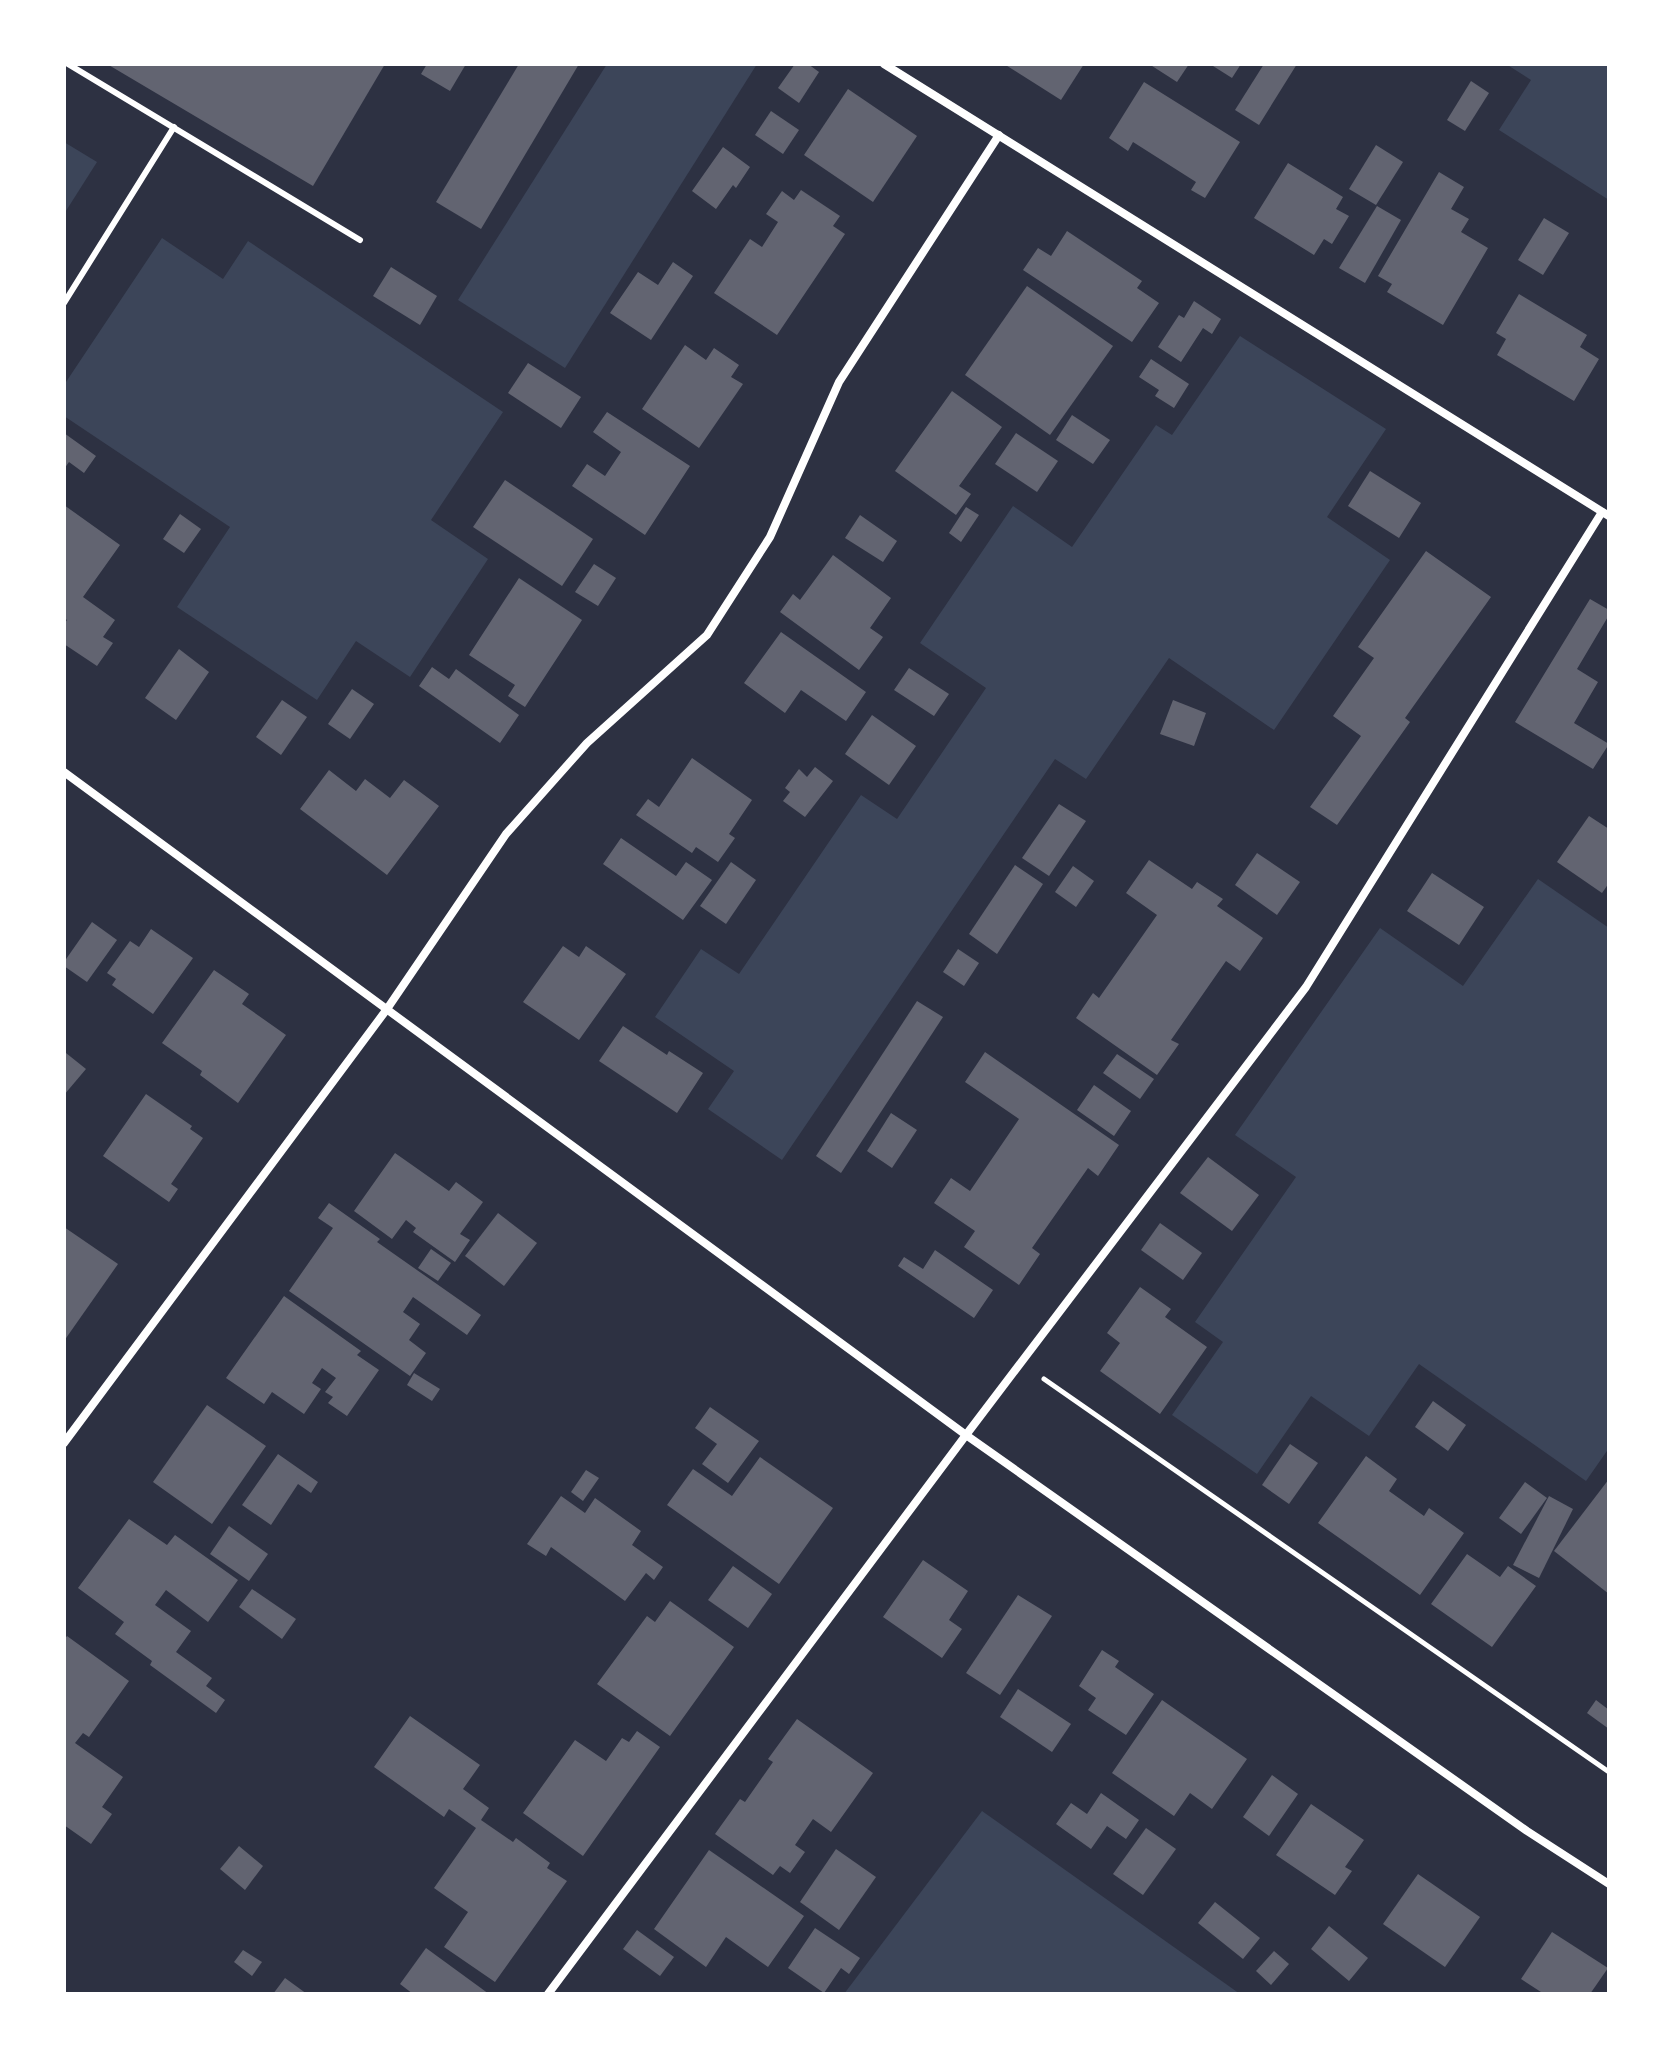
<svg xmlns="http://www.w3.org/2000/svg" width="1673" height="2058" font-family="'Exo 2',sans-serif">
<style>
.green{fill:#3c4559}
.building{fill:#626471}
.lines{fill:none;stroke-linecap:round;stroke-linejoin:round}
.path{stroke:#fff;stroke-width:5}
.service{stroke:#fff;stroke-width:6}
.minor{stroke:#fff;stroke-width:8}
</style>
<rect width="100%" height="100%" fill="#2d3142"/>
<g class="green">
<polygon points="607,64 757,64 565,368 458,300"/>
<polygon points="1506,64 1609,64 1609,200 1499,130 1531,80"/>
<polygon points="64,142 97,162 64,214"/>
<polygon points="162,238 223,279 248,241 503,412 431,520 488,559 410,677 356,641 317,700 177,607 230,527 64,416 64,385"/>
<polygon points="1240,336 1386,429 1327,517 1390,560 1274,730 1169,658 1086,779 1055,759 782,1160 708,1109 734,1071 655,1017 701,949 739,974 861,795 897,819 986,688 920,643 1013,506 1072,547 1156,425 1172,435"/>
<polygon points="1538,879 1609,928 1609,1448 1586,1481 1419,1364 1369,1436 1311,1396 1257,1474 1172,1415 1223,1342 1195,1322 1296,1177 1235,1135 1380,928 1463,986"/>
<polygon points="982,1811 1240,1994 844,1994"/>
</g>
<g class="building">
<polygon points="107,64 385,64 313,186"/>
<polygon points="427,64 466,64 450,91 421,74"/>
<polygon points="519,64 579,64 481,229 436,202"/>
<polygon points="795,64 808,64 819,72 799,103 778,88"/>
<polygon points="1004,64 1084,64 1061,100"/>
<polygon points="1149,64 1189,64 1177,82"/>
<polygon points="1214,64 1241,64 1232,78 1213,66"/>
<polygon points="1264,64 1297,64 1259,125 1235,110"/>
<polygon points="1471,81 1489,93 1465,131 1447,120"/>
<polygon points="1144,82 1240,142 1205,198 1191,190 1196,182 1133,142 1128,151 1109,138"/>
<polygon points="848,89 917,136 873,202 804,155"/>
<polygon points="771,111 799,130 783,154 755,135"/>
<polygon points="1376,145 1403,162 1376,205 1349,189"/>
<polygon points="723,147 750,167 736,188 733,185 716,209 692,191"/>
<polygon points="1288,163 1343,197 1336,209 1349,216 1332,244 1324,239 1314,255 1254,218"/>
<polygon points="1439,172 1464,187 1451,209 1469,219 1461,232 1488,248 1443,325 1387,292 1392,284 1378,276"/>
<polygon points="801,190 840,216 833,226 845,234 777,335 714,293 750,239 762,247 778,222 766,214 782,191 794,200"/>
<polygon points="1377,206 1401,220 1365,283 1339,268"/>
<polygon points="1544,218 1569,233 1543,275 1518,260"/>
<polygon points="1067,231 1142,281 1137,288 1159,303 1132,342 1023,270 1038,248 1051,256"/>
<polygon points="673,262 693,276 651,340 610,313 638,272 658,285"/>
<polygon points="391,267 437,296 420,325 373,296"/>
<polygon points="1027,286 1113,346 1050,435 965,375"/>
<polygon points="1519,294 1587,335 1580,347 1599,359 1574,401 1497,355 1506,339 1496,333"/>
<polygon points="1194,301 1221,319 1212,334 1203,328 1181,362 1158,347 1179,315 1184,318"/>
<polygon points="685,345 706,360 714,348 739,365 731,377 743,384 699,448 642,409"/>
<polygon points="1151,359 1189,384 1174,408 1155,396 1159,390 1139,377"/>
<polygon points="528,363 581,397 561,428 508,393"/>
<polygon points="952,391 1002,427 959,486 971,494 956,515 895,471"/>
<polygon points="607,412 690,466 645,535 572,486 587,464 605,476 621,452 593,432"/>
<polygon points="1072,415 1110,440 1093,464 1056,440"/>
<polygon points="64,433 96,456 84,473 69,462 64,469"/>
<polygon points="1016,433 1058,461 1037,492 995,464"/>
<polygon points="1370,471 1421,503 1399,538 1348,506"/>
<polygon points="505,480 593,539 562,586 473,527"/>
<polygon points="64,505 120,545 83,597 115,620 103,637 113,643 97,666 64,644 64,624 67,620 64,618"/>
<polygon points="966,507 979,515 961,542 949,533"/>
<polygon points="180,514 201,529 184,553 163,539"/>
<polygon points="860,515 897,541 883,562 845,538"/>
<polygon points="1426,551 1491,597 1405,718 1410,722 1337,825 1310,807 1361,736 1333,716 1374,658 1358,647"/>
<polygon points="833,555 891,598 870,628 883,637 859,670 780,612 793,594 800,600"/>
<polygon points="594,564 616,578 598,606 575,592"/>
<polygon points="519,578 582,620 525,707 508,696 515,685 469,655"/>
<polygon points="1590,599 1609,610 1609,615 1577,669 1598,682 1574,723 1609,744 1593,769 1515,722"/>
<polygon points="781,632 866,692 846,721 801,690 785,713 744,683"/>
<polygon points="179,649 209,672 176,720 145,698"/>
<polygon points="432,667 449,679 456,669 519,715 500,743 419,686"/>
<polygon points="909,668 949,694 934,716 894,690"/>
<polygon points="352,689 374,704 350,739 328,724"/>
<polygon points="282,700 307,717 281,755 256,737"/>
<polygon points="1173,700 1206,713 1194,746 1160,734"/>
<polygon points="872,715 916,746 889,785 845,754"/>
<polygon points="692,758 752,800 729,834 735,838 718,862 696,847 692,853 636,815 648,799 659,807"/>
<polygon points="815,767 833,781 805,817 783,801 790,792 785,788 799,769 807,777"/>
<polygon points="329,770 356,791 365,779 390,798 404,780 439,806 387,875 300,809"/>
<polygon points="1059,804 1086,821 1049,876 1022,858"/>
<polygon points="1589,816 1609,829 1609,883 1602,893 1557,862"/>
<polygon points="621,838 676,876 686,862 712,880 683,920 603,864"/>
<polygon points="1257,853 1300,882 1277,915 1235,885"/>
<polygon points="1149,860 1192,889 1197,882 1223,899 1217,906 1263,938 1240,971 1226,961 1171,1040 1179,1044 1157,1075 1076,1018 1093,993 1099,998 1157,915 1126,893"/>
<polygon points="731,862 756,880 726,924 700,906"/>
<polygon points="1015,865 1043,884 997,954 969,934"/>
<polygon points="1073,866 1094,881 1076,907 1055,892"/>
<polygon points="1432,873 1484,907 1459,945 1407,911"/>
<polygon points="92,922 117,940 87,982 64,966 64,962"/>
<polygon points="151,929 193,958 153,1014 112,985 116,979 107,973 130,941 139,947"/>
<polygon points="563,946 579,957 586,946 626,974 579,1040 523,1002"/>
<polygon points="958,949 979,963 964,986 943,972"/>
<polygon points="214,970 249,994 242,1004 286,1035 238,1103 200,1075 202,1071 162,1043"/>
<polygon points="917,1001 943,1017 841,1173 816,1156"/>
<polygon points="623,1026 667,1055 669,1051 703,1073 677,1113 599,1061"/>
<polygon points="985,1052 1119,1145 1098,1176 1088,1168 1032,1248 1040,1254 1019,1285 964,1247 975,1231 934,1203 951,1178 970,1191 1019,1119 965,1082"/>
<polygon points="66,1053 86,1069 64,1095 64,1055"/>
<polygon points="1117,1054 1154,1079 1140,1099 1103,1073"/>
<polygon points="1094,1085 1131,1111 1114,1136 1077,1110"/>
<polygon points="146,1094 192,1126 190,1129 203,1138 171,1184 178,1189 169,1202 103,1156"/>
<polygon points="891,1113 917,1130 892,1168 867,1151"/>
<polygon points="395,1153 449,1191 456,1182 483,1202 460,1234 470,1240 455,1262 413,1232 416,1228 406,1220 392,1239 354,1211"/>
<polygon points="1208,1157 1259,1195 1232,1231 1180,1193"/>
<polygon points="329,1203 380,1239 377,1242 481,1315 467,1335 413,1297 403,1312 420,1324 409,1340 426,1353 410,1376 289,1291 333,1228 318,1218"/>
<polygon points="498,1213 537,1243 504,1286 465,1256"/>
<polygon points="1160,1223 1202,1253 1183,1280 1141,1250"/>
<polygon points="64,1227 118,1264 64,1341"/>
<polygon points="431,1249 451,1263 438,1281 418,1268"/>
<polygon points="935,1250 993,1290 974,1318 898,1266 904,1257 923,1269"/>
<polygon points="1140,1287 1171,1309 1165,1317 1207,1347 1160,1414 1100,1371 1120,1343 1107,1333"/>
<polygon points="284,1296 361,1351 357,1355 379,1370 347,1416 328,1403 333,1397 325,1392 336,1378 322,1368 312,1383 321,1389 304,1414 272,1392 264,1404 226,1378"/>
<polygon points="414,1373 440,1389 432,1401 407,1385"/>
<polygon points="1433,1401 1466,1425 1448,1451 1415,1427"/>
<polygon points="207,1405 266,1446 212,1524 153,1482"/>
<polygon points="710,1407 759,1441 728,1483 702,1464 717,1444 695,1428"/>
<polygon points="1290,1444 1318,1463 1289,1504 1262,1485"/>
<polygon points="278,1454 318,1482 311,1493 298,1484 271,1525 242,1505"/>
<polygon points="1366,1456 1397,1479 1389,1491 1424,1516 1429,1508 1464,1533 1420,1595 1318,1523"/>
<polygon points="760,1457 833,1508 779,1584 667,1505 693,1469 732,1496"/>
<polygon points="586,1470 599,1478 583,1501 571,1492"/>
<polygon points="1609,1479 1609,1594 1554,1551"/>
<polygon points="1525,1482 1547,1498 1521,1534 1499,1518"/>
<polygon points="561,1496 585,1513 595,1498 641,1531 632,1545 663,1567 654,1580 646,1573 625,1601 551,1547 546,1556 527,1544"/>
<polygon points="1549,1496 1573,1509 1539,1578 1513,1565"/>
<polygon points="129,1519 167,1545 175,1535 238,1580 208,1622 166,1590 155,1605 191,1631 176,1652 212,1678 206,1686 225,1700 216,1713 150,1665 152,1661 115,1634 124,1622 78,1588"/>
<polygon points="229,1526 268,1554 249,1581 210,1554"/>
<polygon points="1467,1554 1500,1577 1508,1566 1536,1586 1492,1647 1431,1604"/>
<polygon points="923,1560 968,1591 949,1620 962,1629 942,1658 883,1617"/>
<polygon points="733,1566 772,1594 748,1628 708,1600"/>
<polygon points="252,1589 296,1619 282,1639 239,1607"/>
<polygon points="1018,1595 1052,1616 1000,1695 966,1673"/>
<polygon points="670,1601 734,1647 670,1736 597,1684 647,1616 655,1622"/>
<polygon points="67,1636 129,1681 89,1737 83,1733 75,1743 123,1777 102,1807 112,1814 91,1844 64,1825 64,1640"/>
<polygon points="1102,1650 1119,1661 1115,1667 1154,1694 1126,1735 1088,1710 1096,1698 1079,1686"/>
<polygon points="1018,1689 1071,1724 1052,1752 1000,1717"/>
<polygon points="1162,1700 1247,1759 1212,1809 1190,1793 1174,1816 1112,1773"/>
<polygon points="1596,1700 1609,1710 1609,1729 1587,1713"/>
<polygon points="410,1716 480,1765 463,1789 489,1808 481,1820 513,1842 516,1838 550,1863 547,1868 567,1881 495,1982 444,1947 468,1912 434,1888 476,1828 449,1809 444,1817 374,1767"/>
<polygon points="797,1719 873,1773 831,1832 813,1819 795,1845 805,1852 790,1873 780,1866 773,1875 715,1834 740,1799 745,1802 773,1762 768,1759"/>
<polygon points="637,1731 660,1747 583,1856 523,1813 575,1740 606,1761 622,1738 629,1742"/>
<polygon points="1272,1775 1298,1794 1269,1836 1243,1817"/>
<polygon points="1101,1793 1139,1820 1126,1839 1107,1826 1091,1849 1056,1824 1071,1803 1087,1814"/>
<polygon points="1311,1804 1364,1840 1345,1867 1352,1871 1335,1895 1276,1855"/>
<polygon points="1146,1828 1176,1849 1143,1895 1113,1874"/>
<polygon points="239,1846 263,1866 245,1890 220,1869"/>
<polygon points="836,1849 876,1877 839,1930 800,1902"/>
<polygon points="709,1850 804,1916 768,1967 726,1937 706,1967 654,1929"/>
<polygon points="1418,1874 1480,1917 1445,1967 1383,1924"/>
<polygon points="1215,1902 1260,1938 1243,1959 1198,1923"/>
<polygon points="1329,1926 1368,1958 1349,1981 1311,1949"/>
<polygon points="815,1928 860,1958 849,1974 841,1968 824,1993 788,1968"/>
<polygon points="637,1930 674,1957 660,1976 623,1949"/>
<polygon points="1552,1932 1608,1968 1590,1994 1544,1994 1521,1979"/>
<polygon points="426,1948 489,1994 413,1994 400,1984"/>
<polygon points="243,1950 262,1962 252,1976 234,1962"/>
<polygon points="1274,1951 1289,1964 1271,1985 1256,1971"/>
<polygon points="285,1978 307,1994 273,1994"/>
</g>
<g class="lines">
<polyline class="path" points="1044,1379 1609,1772"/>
<g class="service">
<polyline points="68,64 360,240"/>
<polyline points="64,303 174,127"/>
</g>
<g class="minor">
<polyline points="884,64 1609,516"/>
<polyline points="64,772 966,1435 1527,1831 1609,1884"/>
<polyline points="64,1443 387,1009 506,834 587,743 707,635 770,537 839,382 999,135"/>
<polyline points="548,1994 966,1435 1306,987 1602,512"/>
</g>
</g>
<rect width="1673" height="2058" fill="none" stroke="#ffffff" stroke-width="132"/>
</svg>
